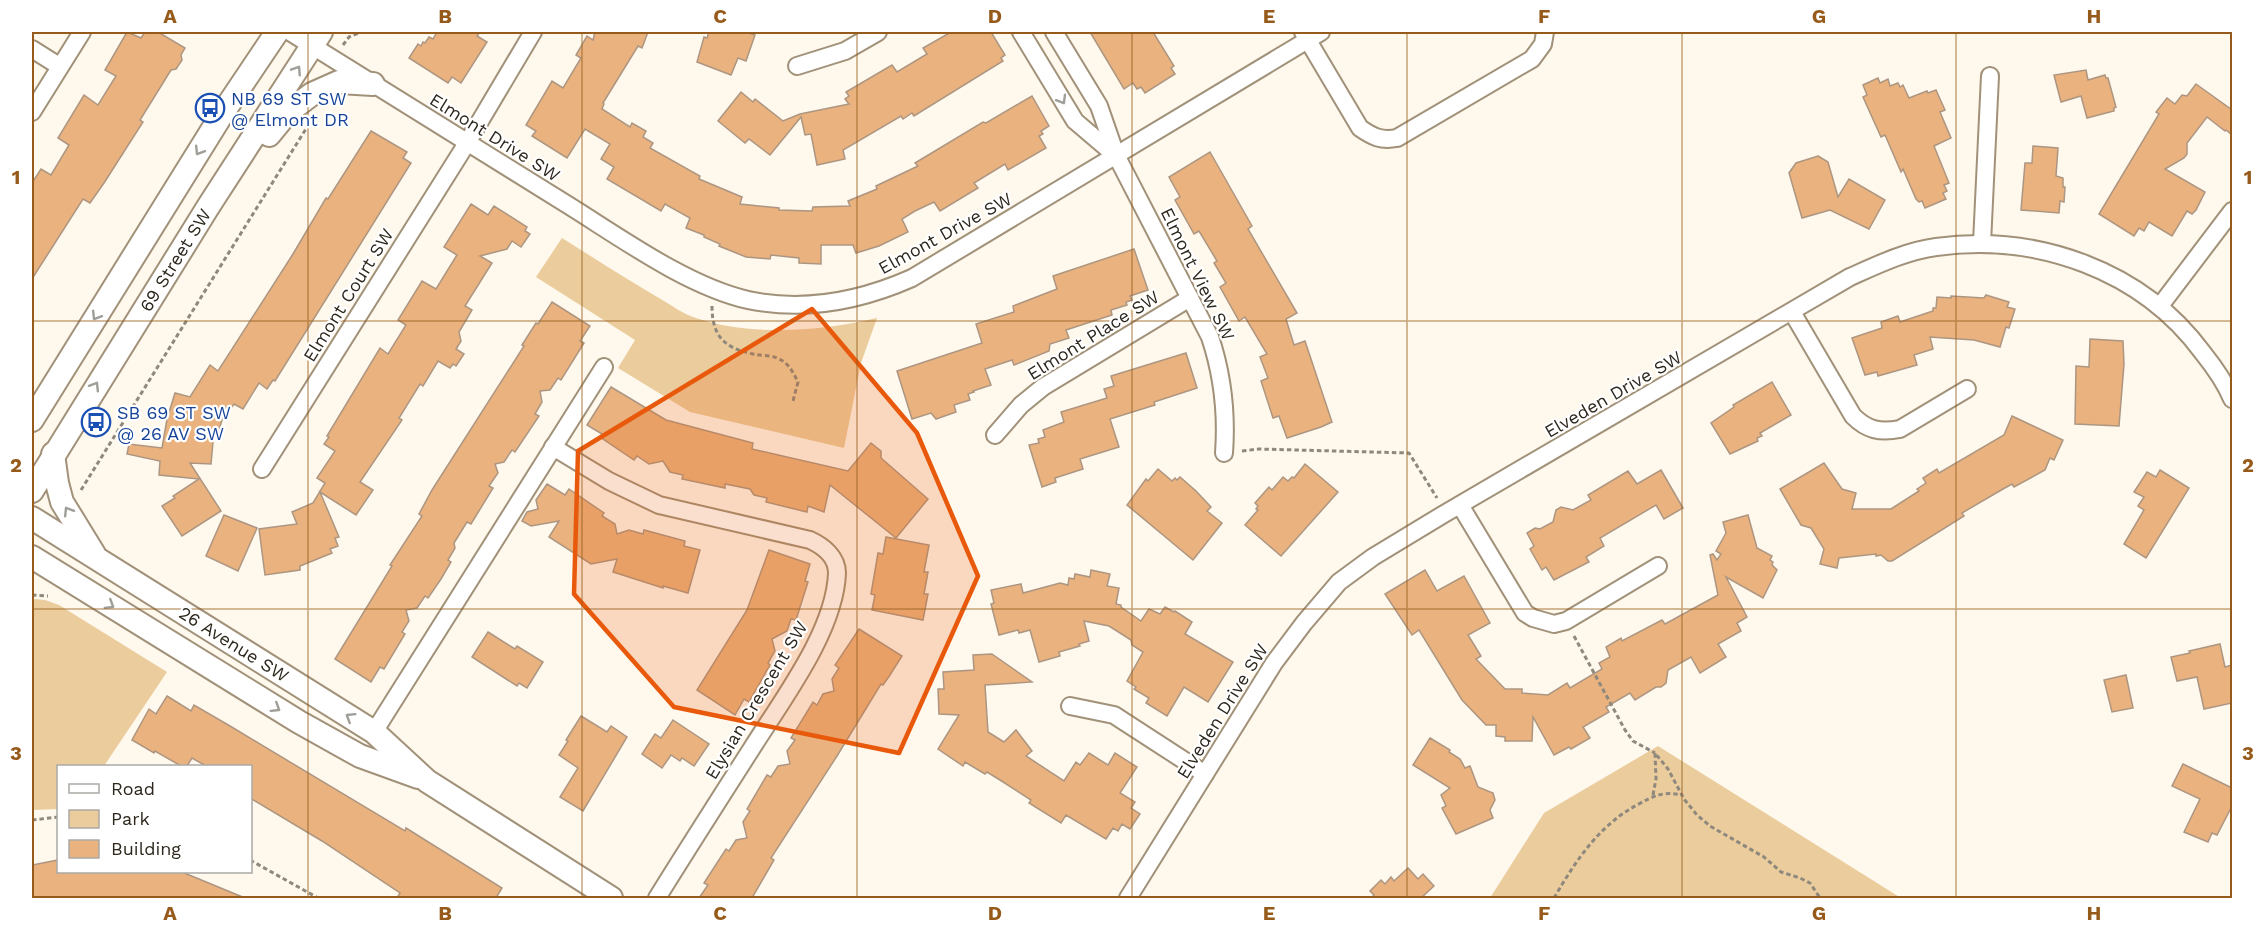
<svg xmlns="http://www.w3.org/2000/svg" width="2264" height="930" font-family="'Work Sans',sans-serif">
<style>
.green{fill:#ebcc9d}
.building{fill:#e9b27e;stroke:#ad9681;stroke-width:1.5}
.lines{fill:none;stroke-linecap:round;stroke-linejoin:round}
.street-casing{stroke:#a19179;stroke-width:20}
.secondary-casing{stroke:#a19179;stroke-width:26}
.path{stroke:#8e887d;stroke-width:3;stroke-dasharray:4.5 3;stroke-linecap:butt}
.street{stroke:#fff;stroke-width:16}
.secondary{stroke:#fff;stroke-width:22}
.oneway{stroke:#a09e99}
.marked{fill:#e8590c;fill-opacity:0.2;stroke:#e8590c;stroke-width:4.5;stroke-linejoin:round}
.grid{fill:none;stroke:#965b1a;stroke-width:1.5;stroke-opacity:0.55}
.labels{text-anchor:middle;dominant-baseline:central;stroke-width:4.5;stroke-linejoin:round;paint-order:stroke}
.transit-label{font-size:18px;fill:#164399;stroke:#fff;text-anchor:start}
.street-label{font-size:18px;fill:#2d271d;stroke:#fff}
.neatline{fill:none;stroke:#965b1a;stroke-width:2}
.grid-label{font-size:20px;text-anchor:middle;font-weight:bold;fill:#965b1a}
</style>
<rect width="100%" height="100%" fill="#fff8ed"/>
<g class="green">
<path d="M 562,238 C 594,258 626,279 659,298 C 671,305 683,314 696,318 C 752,337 821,331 877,318 L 861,363 L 844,448 L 690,412 L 618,368 L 635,340 L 536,277 Z"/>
<polygon points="35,599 45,600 59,605 167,672 104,766 58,766 58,809 32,810 32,601"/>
<polygon points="1658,746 1901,898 1490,898 1544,813"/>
</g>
<g class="building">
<polygon points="127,32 141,38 145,32 158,32 185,48 181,55 182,60 176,69 171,70 140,120 143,122 104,183 90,203 83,199 32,279 32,183 41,169 51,175 69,145 58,138 84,95 98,105 116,76 105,70"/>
<polygon points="437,32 480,32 477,36 487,42 461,83 452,77 448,83 409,58 418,44 421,46 423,42 425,43 429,37 433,39"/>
<polygon points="595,32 648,32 642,48 638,46 603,103 604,104 602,109 630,127 632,123 646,131 643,137 653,143 650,148 700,176 699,179 742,197 740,204 779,208 779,210 812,211 813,207 850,206 848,201 877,189 876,186 918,166 915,163 983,122 986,123 1032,96 1049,126 1041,131 1043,134 1039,136 1046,148 1008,170 1005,164 974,183 978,188 940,211 934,202 915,211 902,219 908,232 879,246 856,253 853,245 821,245 821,264 799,263 799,258 771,255 770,259 746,257 719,246 720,244 704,237 704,235 686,228 690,218 665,204 661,211 607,179 614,167 601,159 610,144 585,129 567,158 532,136 536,131 526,125 552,81 563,88 581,58 576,55 587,36 593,40"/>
<polygon points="709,32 745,32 755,35 746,61 738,58 731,75 697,62 704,37 707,38"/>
<polygon points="951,32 991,32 1005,55 1001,58 1003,61 914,116 912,113 903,119 901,116 843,150 845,159 817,165 811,134 805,135 801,117 770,155 749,139 745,143 718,121 741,92 753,102 755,99 783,121 800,114 849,104 845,99 849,96 846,92 892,65 897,72 927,54 923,48"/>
<polygon points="1090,32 1153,32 1174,66 1171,68 1175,74 1145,93 1141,87 1137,89 1133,83 1124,89"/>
<polygon points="2086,70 2088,80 2105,75 2106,78 2108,78 2116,107 2114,108 2114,111 2087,118 2081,96 2061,102 2054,75"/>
<polygon points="1878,78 1880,83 1888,79 1890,86 1898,83 1900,87 1903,85 1909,98 1927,91 1928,93 1936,90 1945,110 1940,112 1951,138 1934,146 1949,183 1944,185 1947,191 1943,193 1946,199 1925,208 1922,201 1919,202 1916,199 1903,169 1901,172 1885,135 1881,137 1863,97 1867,95 1863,85"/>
<polygon points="2196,84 2232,110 2232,135 2226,130 2225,131 2207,117 2187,143 2187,154 2184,158 2165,169 2205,192 2196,210 2192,214 2187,211 2172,236 2149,222 2144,231 2139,228 2134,236 2099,214 2159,114 2156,112 2167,98 2175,104 2182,95 2187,96"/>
<polygon points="371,131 407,152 403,158 411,163 275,381 273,380 267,389 259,383 243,409 234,404 230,410 226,407 218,433 214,431 211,464 190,463 221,511 182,536 162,506 175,498 173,496 199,479 159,475 160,461 127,454 129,444 162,448 167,419 175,393 190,397 210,365 218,371 293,254 326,198 328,199"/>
<polygon points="2033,146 2058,148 2056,176 2063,178 2063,187 2065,187 2064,202 2060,201 2059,213 2021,210 2025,163 2032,163"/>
<polygon points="1210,152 1252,226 1248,229 1297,313 1286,319 1294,345 1305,341 1332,422 1321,427 1287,438 1279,416 1273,418 1261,381 1268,378 1260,357 1267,354 1245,317 1239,321 1220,287 1226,283 1214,263 1217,261 1199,231 1194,234 1175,200 1180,197 1169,177"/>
<polygon points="1818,156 1828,162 1838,197 1849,179 1885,200 1869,229 1830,210 1802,218 1789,173 1796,163"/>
<polygon points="471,204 488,215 494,206 527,227 525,231 530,234 521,247 512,241 507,249 480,256 492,263 465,306 472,310 459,332 461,341 456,349 464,354 456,366 453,364 450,368 438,361 423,386 420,384 399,418 402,420 360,482 373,490 356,515 320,492 339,537 335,538 338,546 330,549 332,553 300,566 300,570 265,575 259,529 297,524 292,512 313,503 325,483 317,478 335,451 324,444 329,437 327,436 380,348 388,354 406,325 398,320 422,281 436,289 457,255 444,247"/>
<polygon points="1134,249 1148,290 1130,296 1132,300 1126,302 1127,305 1111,310 1112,315 1066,330 1069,338 1050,344 1049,351 1014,365 1012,360 985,369 991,385 973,391 974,392 968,394 970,400 954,405 956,412 936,419 931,413 912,419 897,371 982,343 976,324 1014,312 1013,306 1057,289 1053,276"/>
<polygon points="1986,295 2009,302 2007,307 2015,309 2009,328 2006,327 2000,347 1974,340 1930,337 1933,349 1914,355 1917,365 1878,376 1877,372 1865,375 1852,338 1882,328 1881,322 1898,316 1900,322 1933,311 1933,308 1936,308 1937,297 1951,298 1951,296 1984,298"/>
<polygon points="552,302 590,326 580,341 584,343 561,380 558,378 550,390 540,391 542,402 535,414 539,416 515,452 512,450 504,462 495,464 498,473 489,486 493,488 471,524 467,522 454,543 455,548 448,560 451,562 441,579 428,598 425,596 417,608 406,610 409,621 402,632 405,634 384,669 380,667 371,682 335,659 392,566 390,565 422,516 419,514 432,490 524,346 522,345 536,323 538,324"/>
<polygon points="2090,339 2123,341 2124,364 2119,426 2075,424 2076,366 2089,367"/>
<polygon points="1186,353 1197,388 1154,402 1155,405 1110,419 1119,447 1080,459 1083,469 1055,478 1056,482 1042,487 1029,445 1039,443 1038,439 1045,437 1043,430 1064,422 1061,412 1107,398 1104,389 1114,386 1111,376"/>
<polygon points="1772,382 1791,415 1760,433 1762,436 1757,438 1758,441 1730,454 1711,423 1734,407 1733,405"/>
<polygon points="611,387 666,420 753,443 752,449 848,471 871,443 881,451 881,458 928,499 896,538 830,485 824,512 808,506 807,512 766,502 767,498 754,495 750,489 725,484 725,488 682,479 683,475 670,472 663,461 649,464 637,456 634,460 600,437 602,434 587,425"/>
<polygon points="2012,416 2063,440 2054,460 2050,458 2045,470 2014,487 2012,484 2003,489 1962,513 1964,516 1892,561 1888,561 1881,555 1876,556 1876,554 1839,558 1837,568 1820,564 1824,549 1811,528 1801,525 1780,489 1824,463 1842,489 1856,493 1852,509 1891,509 1919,491 1917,489 1926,483 1923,478 1937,469 1939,473 2004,435"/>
<polygon points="1305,464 1338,492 1281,556 1245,525 1258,510 1256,509 1258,506 1255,503 1269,487 1272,490 1283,477 1288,481 1292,477 1294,478"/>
<polygon points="1158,469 1172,481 1175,478 1177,480 1180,477 1196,491 1211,507 1207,511 1222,523 1193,560 1127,505 1146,479 1148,481"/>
<polygon points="1661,470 1683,508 1664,519 1656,505 1600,538 1604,546 1586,557 1589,562 1554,580 1546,567 1542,570 1530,549 1534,546 1527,533 1535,528 1540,529 1553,522 1556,510 1561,507 1573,510 1591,500 1588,495 1628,471 1637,484"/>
<polygon points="2160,470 2189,488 2146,558 2124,544 2144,510 2138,506 2144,497 2134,492 2147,472 2156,477"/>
<polygon points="547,484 565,495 569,489 604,513 602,516 615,524 617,534 629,530 643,534 644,530 685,541 684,546 700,550 688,593 663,586 663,588 613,572 617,559 591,564 549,537 559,521 531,526 522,521 527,512 538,509 536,500"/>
<polygon points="224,515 257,528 238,571 206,556"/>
<polygon points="1748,515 1757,548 1772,556 1770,560 1773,562 1772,565 1777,570 1763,598 1726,577 1747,617 1737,623 1741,631 1718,644 1726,657 1700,673 1691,657 1668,670 1666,683 1661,687 1656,687 1635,700 1630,693 1606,707 1609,712 1583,727 1590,738 1571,749 1569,747 1554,755 1533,717 1532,741 1505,741 1505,737 1496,736 1496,725 1486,725 1462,700 1419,630 1412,635 1385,594 1425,570 1437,591 1464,576 1490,623 1468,635 1481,656 1476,659 1505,689 1522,689 1522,693 1548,695 1567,683 1570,688 1602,669 1599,663 1610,657 1606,647 1621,638 1622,641 1662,620 1665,624 1718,595 1710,555 1713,554 1717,560 1721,554 1716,551 1726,533 1723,522"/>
<polygon points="886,537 929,545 924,572 928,572 924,594 928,594 923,620 872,610 875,595 871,594 878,553 883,554"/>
<polygon points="769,550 810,564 805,581 808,582 796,620 791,619 787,631 772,639 775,651 768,663 770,665 749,702 744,699 735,715 697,690 747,610"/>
<polygon points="1091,570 1110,574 1107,586 1119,588 1116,604 1121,605 1121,607 1141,621 1149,609 1160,614 1165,607 1174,612 1175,611 1192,622 1185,634 1233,662 1208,702 1184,687 1167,716 1146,703 1149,698 1134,689 1136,687 1127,681 1143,652 1132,645 1131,640 1109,626 1084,621 1089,641 1079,644 1080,646 1059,652 1060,656 1039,662 1030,630 1019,633 1018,630 999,635 991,604 994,603 991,590 1021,584 1023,593 1060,583 1068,585 1069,578 1074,579 1075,574 1090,577"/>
<polygon points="859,629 902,656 890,675 883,685 881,684 837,756 771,858 774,860 752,898 699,898 708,885 704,883 726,849 729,851 736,840 747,838 743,822 750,811 747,809 767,775 771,777 778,766 790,764 787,751 795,740 791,738 813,702 817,705 823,694 834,691 832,679 839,668 835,665"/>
<polygon points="488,632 515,649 517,646 543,662 527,688 519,683 517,686 472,657"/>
<polygon points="2220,644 2225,667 2232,665 2232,703 2204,709 2197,677 2177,681 2171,657 2190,653 2189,651"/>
<polygon points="992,654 1032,682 985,685 988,732 1004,742 1016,730 1032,751 1026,756 1064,781 1076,762 1080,765 1089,753 1108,765 1115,753 1137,767 1120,793 1135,802 1131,808 1140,814 1130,829 1122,824 1118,831 1113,828 1106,839 1066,815 1061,823 1029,803 1031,800 1000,780 987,772 985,774 965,762 963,766 938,749 959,715 939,714 938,689 944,689 943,672 974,670 973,655"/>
<polygon points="2126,675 2133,708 2112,712 2104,680"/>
<polygon points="167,696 191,711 194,705 230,726 405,831 406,828 502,888 496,898 397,898 400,893 322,841 250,798 250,766 206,766 192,758 187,766 181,766 155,751 154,753 132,740 149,709 156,714"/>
<polygon points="581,716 607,732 611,726 627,737 583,811 560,797 578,768 559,755 568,741 566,740"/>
<polygon points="673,720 709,744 694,766 682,758 680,761 671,755 662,768 642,754 655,734 661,738"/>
<polygon points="1430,738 1450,750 1449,752 1460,759 1465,768 1470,766 1478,787 1493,793 1495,800 1490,810 1493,818 1456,834 1442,808 1446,806 1441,795 1450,788 1413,765"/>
<polygon points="2183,764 2232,788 2232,806 2217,835 2212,833 2208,842 2184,832 2200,799 2172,786"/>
<polygon points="58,860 58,872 182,872 245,898 32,898 32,865"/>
<polygon points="1408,868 1418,879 1423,874 1434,886 1421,898 1371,898 1374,895 1370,891 1381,880 1385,884 1391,877 1394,881"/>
</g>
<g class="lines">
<g class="street-casing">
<g id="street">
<path d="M 290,32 C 383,89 475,148 568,205 C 621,238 687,286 748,300 C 805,312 860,301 912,278 L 1321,32"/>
<polyline points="1021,32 1075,121 1115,155"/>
<path d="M 1054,32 L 1099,106 L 1116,155 L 1210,337 C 1223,376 1227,412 1224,453"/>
<path d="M 1303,32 L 1360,128 C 1373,137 1381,141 1397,138 L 1532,59 L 1543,44 L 1545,32"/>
<polyline points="32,49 59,66"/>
<polyline points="797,66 845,51 878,32"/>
<polyline points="32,112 82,32"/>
<polyline points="1982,243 1990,76"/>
<polyline points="2160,306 2232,211"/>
<path d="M 1792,312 L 1853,416 C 1867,430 1880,433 1900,429 L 1967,389"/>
<polyline points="995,435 1021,405 1043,387 1190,298"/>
<path d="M 553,447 L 609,481 L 659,505 L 810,540 C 823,546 837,557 837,573 C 835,631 782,700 752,748 C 720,798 688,848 657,898"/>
<polyline points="262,469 467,143 533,32"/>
<polyline points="1460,505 1525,613 1533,618 1554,624 1566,621 1658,566"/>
<polyline points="1070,706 1114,715 1205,774"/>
<polyline points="374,732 604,367"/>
<path d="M 1128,898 L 1274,663 L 1304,623 L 1339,582 L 1373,557 L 1444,514 L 1850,277 C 1877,265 1906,251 1936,247 C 2037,233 2142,270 2203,353 C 2215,368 2225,382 2232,399"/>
</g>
</g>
<g class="secondary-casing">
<g id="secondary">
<polyline points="269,135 287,113 312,94 339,82 373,84"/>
<polyline points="32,420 224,111 277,32"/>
<polyline points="53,454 57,483 62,502 94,554"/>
<polyline points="32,491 208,207 321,32"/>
<polyline points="32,518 374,732 427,781 611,898"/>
<polyline points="32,557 299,722 360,756 418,777"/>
</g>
</g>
<g class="path">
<polyline points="343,45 349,37 361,32"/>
<path d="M 712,306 C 712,336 724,348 753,354 C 760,356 770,355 777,358 C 788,362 793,372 798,382 L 793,401"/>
<polyline points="1242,451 1259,449 1409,453 1437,498"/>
<polyline points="81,490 309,124"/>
<polyline points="32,595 48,596"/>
<polyline points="1574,636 1625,730 1633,741 1655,753"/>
<polyline points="1653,795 1656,779 1655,753 1668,769 1684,799 1697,815 1710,826 1764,857 1781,872 1800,878 1810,883 1820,898"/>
<polyline points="32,820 58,817"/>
<polyline points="250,860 318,898"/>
<path d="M 1554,898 C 1575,862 1599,825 1637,805 C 1653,796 1663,791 1681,795"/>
</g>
<use href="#street" class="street"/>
<use href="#secondary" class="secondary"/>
</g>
<defs><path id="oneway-chevron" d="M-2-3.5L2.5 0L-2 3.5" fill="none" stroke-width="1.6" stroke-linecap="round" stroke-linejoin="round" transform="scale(1.5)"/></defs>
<g class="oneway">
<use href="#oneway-chevron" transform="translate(297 70) rotate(-57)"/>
<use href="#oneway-chevron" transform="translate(1062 100) rotate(59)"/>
<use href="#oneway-chevron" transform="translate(199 151) rotate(122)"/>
<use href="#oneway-chevron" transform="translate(96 316) rotate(122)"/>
<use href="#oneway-chevron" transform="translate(95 386) rotate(-58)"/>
<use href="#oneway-chevron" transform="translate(68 511) rotate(-122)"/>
<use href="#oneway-chevron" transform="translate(110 605) rotate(32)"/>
<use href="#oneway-chevron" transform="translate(276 708) rotate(32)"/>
<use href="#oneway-chevron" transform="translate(350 717) rotate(-148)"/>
</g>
<path class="marked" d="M 812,309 L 917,433 L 978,576 L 899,753 L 674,707 L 574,594 L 578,451 Z"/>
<path class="grid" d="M 308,32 L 308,898M 582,32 L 582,898M 857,32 L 857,898M 1132,32 L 1132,898M 1407,32 L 1407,898M 1682,32 L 1682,898M 1956,32 L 1956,898M 32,321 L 2232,321M 32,609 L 2232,609"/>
<defs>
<g id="bus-ring" transform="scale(1.5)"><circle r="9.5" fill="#fff" stroke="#1a4fb4" stroke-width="1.5"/><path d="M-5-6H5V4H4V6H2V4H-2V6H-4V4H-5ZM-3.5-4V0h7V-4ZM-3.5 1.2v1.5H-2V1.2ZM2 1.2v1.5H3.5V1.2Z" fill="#1a4fb4"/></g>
</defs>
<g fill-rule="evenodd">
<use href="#bus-ring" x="210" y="108"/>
<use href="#bus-ring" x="96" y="422"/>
</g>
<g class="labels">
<g class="transit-label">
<text x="231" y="98">NB 69 ST SW<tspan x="231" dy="21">@ Elmont DR</tspan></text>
<text x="117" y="412">SB 69 ST SW<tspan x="117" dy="21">@ 26 AV SW</tspan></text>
</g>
<g class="street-label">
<text transform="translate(495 137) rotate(32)">Elmont Drive SW</text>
<text transform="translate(945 233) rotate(-29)">Elmont Drive SW</text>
<text transform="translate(175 260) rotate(-58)">69 Street SW</text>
<text transform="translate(1198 274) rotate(64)">Elmont View SW</text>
<text transform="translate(348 295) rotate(-58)">Elmont Court SW</text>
<text transform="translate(1093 335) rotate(-32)">Elmont Place SW</text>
<text transform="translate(1613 394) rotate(-30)">Elveden Drive SW</text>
<text transform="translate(234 644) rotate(32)">26 Avenue SW</text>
<text transform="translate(756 700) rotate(-59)">Elysian Crescent SW</text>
<text transform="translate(1222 711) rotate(-58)">Elveden Drive SW</text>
</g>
</g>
<rect width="2264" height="930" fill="none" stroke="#ffffff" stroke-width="66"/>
<rect x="57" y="765" width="195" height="108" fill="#ffffff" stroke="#aba9a5" stroke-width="1.5"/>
<rect x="69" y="784" width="30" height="9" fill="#ffffff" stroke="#aba9a5" stroke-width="1.5"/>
<text x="111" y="795" font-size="18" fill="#2d271d">Road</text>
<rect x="69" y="810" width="30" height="18" fill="#ebcc9d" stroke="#aba9a5" stroke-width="1.5"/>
<text x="111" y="825" font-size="18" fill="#2d271d">Park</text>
<rect x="69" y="840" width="30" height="18" fill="#e9b27e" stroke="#aba9a5" stroke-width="1.5"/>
<text x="111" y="855" font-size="18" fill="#2d271d">Building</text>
<rect x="33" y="33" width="2198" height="864" class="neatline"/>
<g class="grid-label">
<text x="170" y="23">A</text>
<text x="445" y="23">B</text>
<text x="720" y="23">C</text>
<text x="995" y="23">D</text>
<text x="1269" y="23">E</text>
<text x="1544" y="23">F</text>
<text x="1819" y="23">G</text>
<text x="2094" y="23">H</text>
<text x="16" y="184">1</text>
<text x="2248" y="184">1</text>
<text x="16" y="472">2</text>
<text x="2248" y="472">2</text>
<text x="16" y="760">3</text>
<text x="2248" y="760">3</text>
<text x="170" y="920">A</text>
<text x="445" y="920">B</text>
<text x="720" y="920">C</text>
<text x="995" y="920">D</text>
<text x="1269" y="920">E</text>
<text x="1544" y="920">F</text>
<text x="1819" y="920">G</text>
<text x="2094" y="920">H</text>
</g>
</svg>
